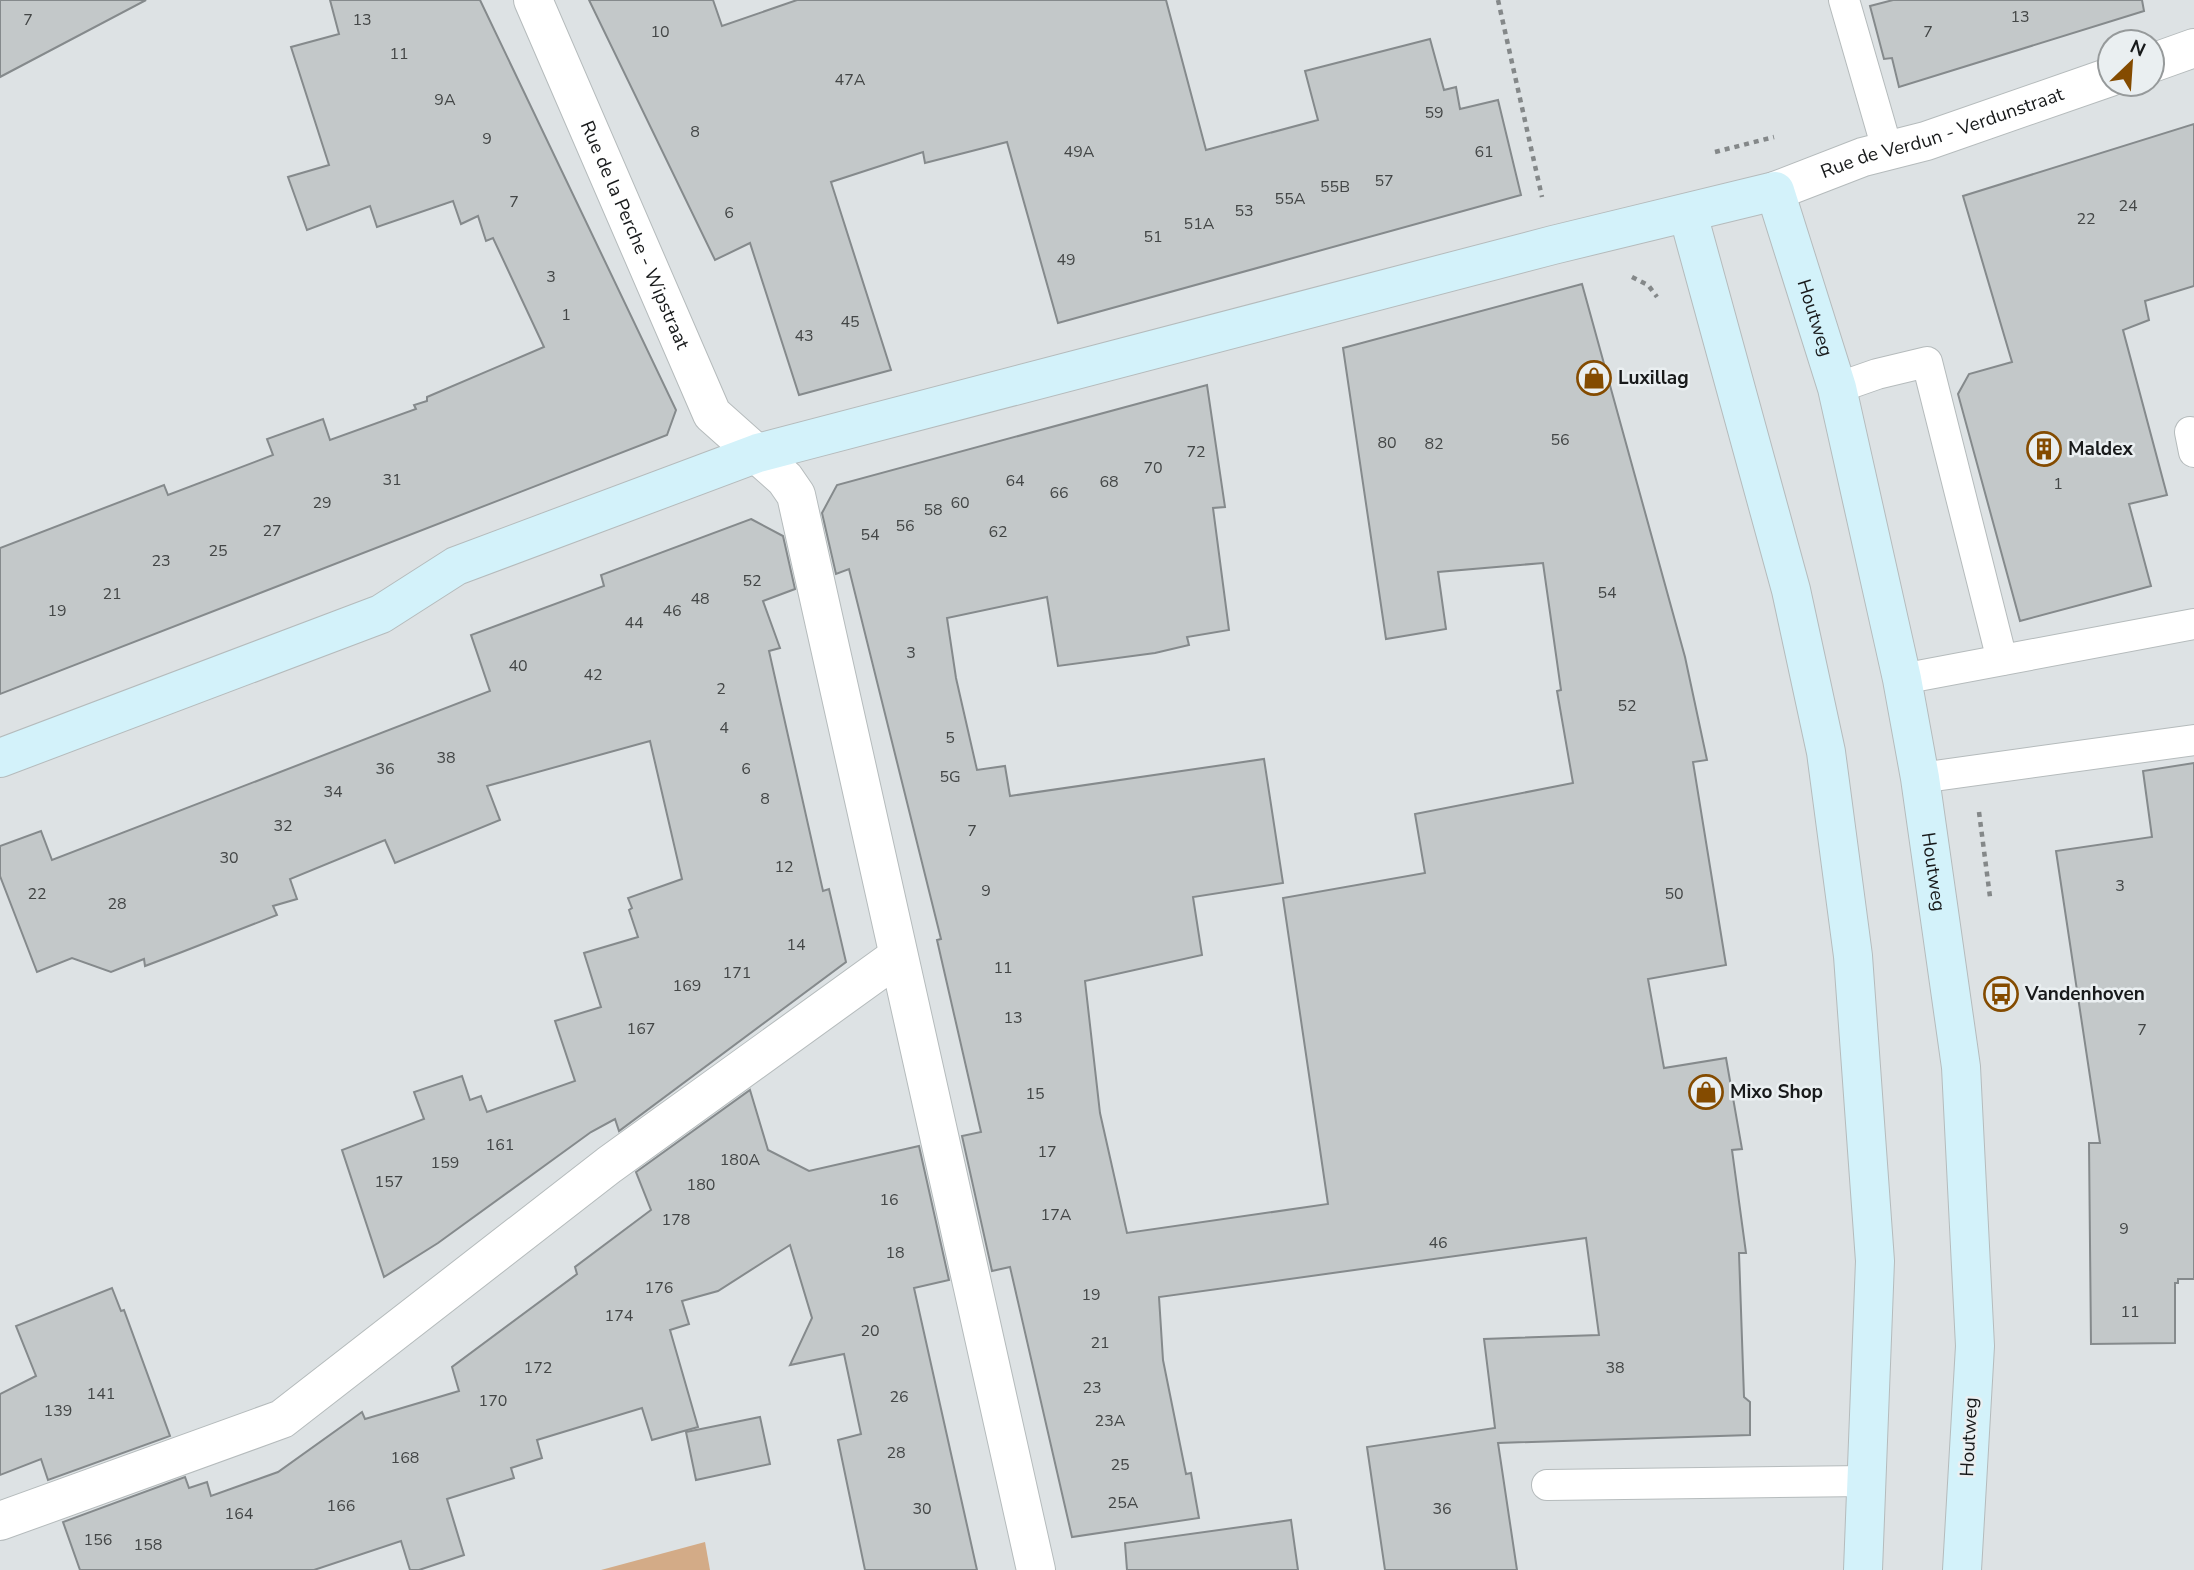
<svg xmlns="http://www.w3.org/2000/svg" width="2194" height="1570" font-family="'Nunito Sans',sans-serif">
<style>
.green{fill:#d3ab87}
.building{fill:#c3c8c9;stroke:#858a8c;stroke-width:2}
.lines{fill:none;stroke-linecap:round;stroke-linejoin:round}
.service-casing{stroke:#b5bbbc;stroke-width:32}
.minor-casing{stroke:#b5bbbc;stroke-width:40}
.secondary-casing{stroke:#b5bbbc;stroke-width:40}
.path{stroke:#848889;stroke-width:4.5;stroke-dasharray:5 5;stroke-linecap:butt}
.service{stroke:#fff;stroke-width:30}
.minor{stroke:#fff;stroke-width:38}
.secondary{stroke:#d3f2fa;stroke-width:38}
.labels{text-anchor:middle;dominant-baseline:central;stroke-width:5;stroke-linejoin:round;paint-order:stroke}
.number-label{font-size:16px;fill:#434646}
.street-label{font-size:19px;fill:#181a1b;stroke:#eaeff1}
.poi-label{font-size:19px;font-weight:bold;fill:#181a1b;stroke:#eaeff1;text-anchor:start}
</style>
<rect width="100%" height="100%" fill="#dde2e4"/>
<polygon class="green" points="705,1542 710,1570 601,1570"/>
<g class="building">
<polygon points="0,0 146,0 0,77"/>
<polygon points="330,0 480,0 676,410 667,435 0,694 0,548 164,485 168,495 273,455 267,439 323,419 330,440 416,409 414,405 427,401 427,397 544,347 493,238 486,241 478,216 461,224 453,201 377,227 370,206 307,230 288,177 329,165 291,47 339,34"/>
<polygon points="589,0 713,0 722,26 797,0 1166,0 1206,150 1318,120 1305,71 1430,39 1444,90 1456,87 1460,109 1498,100 1521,195 1058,323 1007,142 925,163 923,152 831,182 891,370 799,395 750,243 715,260"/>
<polygon points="1893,0 2142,0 2144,11 1899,87 1892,58 1884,59 1870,6"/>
<polygon points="2194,124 2194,286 2145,301 2149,320 2123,330 2167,495 2129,504 2151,586 2020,621 1958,394 1969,374 2012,362 1963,196"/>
<polygon points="1582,284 1685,657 1707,760 1693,762 1726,965 1648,979 1664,1068 1726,1058 1742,1149 1732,1150 1746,1253 1739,1253 1744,1397 1750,1402 1750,1435 1498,1443 1517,1570 1385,1570 1367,1447 1495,1428 1484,1339 1599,1335 1586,1238 1159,1297 1163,1360 1186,1474 1191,1473 1199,1518 1072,1537 1010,1267 992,1271 962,1136 981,1132 937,940 941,939 849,569 836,574 822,513 837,485 1207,385 1225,507 1213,508 1229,630 1187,637 1189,645 1155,653 1058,666 1047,597 947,618 956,678 977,770 1005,766 1010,796 1264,759 1283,883 1193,897 1202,955 1085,981 1100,1113 1127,1233 1328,1204 1283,898 1425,873 1415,814 1573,783 1557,691 1561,690 1543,563 1438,572 1446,629 1386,639 1343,348"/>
<polygon points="751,519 783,536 795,589 763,601 780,648 769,651 823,891 829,889 846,962 619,1131 615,1119 591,1132 438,1243 384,1277 342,1150 424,1119 414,1092 462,1076 470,1100 481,1096 487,1112 575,1081 555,1021 601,1007 584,953 638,937 629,910 632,908 628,898 682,879 650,741 487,786 500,820 395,863 385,840 290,879 297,899 273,906 277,915 182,952 145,966 144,959 111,972 72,958 37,972 0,876 0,846 41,831 52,860 490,691 471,635 604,586 601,575"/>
<polygon points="2194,763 2194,1279 2178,1279 2178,1283 2175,1283 2175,1343 2091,1344 2089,1143 2100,1143 2056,851 2152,837 2143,771"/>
<polygon points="750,1090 768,1150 809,1171 919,1146 949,1280 914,1288 977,1570 865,1570 838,1440 861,1434 844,1354 790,1365 812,1318 790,1245 718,1291 682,1301 689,1324 670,1330 698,1427 652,1440 642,1408 537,1440 542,1458 511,1468 514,1478 447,1499 464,1555 419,1570 410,1570 401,1541 314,1570 80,1570 63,1522 185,1477 189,1488 207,1482 211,1496 278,1472 362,1412 365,1419 459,1391 452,1367 577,1274 575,1267 651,1210 636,1172"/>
<polygon points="112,1288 121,1311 124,1310 170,1436 48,1480 41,1459 0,1475 0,1394 36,1376 16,1326"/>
<polygon points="760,1417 770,1464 696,1480 686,1432"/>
<polygon points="1291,1520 1298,1570 1127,1570 1125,1543"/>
</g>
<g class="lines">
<g class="service-casing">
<g id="service">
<polyline points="1844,0 1888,152"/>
<polyline points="1837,388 1877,374 1927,362 2002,660"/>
<polyline points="2190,432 2194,452"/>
<polyline points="1902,679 2194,624"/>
<polyline points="1920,778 2194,740"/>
<polyline points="1547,1485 1866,1481"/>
</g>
</g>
<g class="minor-casing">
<g id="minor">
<path id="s1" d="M 533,0 L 712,414 L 785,479 L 796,495 L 1036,1570"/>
<polyline points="2152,63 2194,48"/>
<path id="s2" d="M 1775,191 L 1863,157 L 1926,141 L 2110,77"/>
<polyline points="0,1521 282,1419 609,1165 897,957"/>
</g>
</g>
<g class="secondary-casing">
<g id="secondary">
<polyline points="1688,214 1791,590 1826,752 1853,956 1875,1261 1863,1570"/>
<path id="s3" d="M 0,758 L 381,614 L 456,566 L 758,453 L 1553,245 L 1775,191 L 1837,388 L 1902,679 L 1920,778 L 1961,1067 L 1975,1346 L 1962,1570"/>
</g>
</g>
<g class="path">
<polyline points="1498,0 1542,197"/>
<polyline points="1715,152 1774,137"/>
<polyline points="1632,277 1648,285 1657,297"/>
<polyline points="1979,812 1990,897 1987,900"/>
</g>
<use href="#service" class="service"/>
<use href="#minor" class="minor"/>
<use href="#secondary" class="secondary"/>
</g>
<defs>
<g id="shop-ring" transform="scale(1.75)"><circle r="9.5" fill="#eaeff1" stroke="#844b00" stroke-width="1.5"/><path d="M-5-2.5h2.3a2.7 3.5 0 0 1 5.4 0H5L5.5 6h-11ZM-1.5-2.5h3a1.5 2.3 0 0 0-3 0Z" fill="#844b00"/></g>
<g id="building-ring" transform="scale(1.75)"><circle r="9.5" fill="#eaeff1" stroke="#844b00" stroke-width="1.5"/><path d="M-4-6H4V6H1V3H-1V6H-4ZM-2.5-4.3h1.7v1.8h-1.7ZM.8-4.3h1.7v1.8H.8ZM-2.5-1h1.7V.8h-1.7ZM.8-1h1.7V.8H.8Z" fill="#844b00"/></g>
<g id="bus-ring" transform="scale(1.75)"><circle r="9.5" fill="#eaeff1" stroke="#844b00" stroke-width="1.5"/><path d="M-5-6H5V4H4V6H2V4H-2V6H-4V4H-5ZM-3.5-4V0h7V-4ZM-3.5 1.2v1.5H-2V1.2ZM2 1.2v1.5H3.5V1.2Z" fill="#844b00"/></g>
</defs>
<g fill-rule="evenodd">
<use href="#shop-ring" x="1594" y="378"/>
<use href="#building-ring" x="2044" y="449"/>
<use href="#bus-ring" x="2001" y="994"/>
<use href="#shop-ring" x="1706" y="1092"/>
</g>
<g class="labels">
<g class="number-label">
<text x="2020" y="17">13</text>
<text x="28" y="20">7</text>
<text x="362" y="20">13</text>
<text x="660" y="32">10</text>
<text x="1928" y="32">7</text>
<text x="399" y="54">11</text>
<text x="850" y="80">47A</text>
<text x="445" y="100">9A</text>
<text x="1434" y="113">59</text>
<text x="695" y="132">8</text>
<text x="487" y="139">9</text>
<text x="1079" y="152">49A</text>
<text x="1484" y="152">61</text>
<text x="1384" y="181">57</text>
<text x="1335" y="187">55B</text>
<text x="1290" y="199">55A</text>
<text x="514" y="202">7</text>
<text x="2128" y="206">24</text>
<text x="1244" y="211">53</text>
<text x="729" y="213">6</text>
<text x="2086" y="219">22</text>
<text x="1199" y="224">51A</text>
<text x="1153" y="237">51</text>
<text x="1066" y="260">49</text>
<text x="551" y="277">3</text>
<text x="566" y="315">1</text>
<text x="850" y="322">45</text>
<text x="804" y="336">43</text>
<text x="1560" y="440">56</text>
<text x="1387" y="443">80</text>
<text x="1434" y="444">82</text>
<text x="1196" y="452">72</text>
<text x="1153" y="468">70</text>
<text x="392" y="480">31</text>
<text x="1015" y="481">64</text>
<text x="1109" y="482">68</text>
<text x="2058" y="484">1</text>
<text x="1059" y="493">66</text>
<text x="322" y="503">29</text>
<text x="960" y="503">60</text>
<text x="933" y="510">58</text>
<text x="905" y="526">56</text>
<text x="272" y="531">27</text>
<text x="998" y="532">62</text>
<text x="870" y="535">54</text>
<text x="218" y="551">25</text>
<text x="161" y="561">23</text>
<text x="752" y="581">52</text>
<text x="1607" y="593">54</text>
<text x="112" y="594">21</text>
<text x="700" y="599">48</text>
<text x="57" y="611">19</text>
<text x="672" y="611">46</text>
<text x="634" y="623">44</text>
<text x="911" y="653">3</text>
<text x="518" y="666">40</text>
<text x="593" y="675">42</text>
<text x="721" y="689">2</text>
<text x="1627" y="706">52</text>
<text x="724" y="728">4</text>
<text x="950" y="738">5</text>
<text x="446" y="758">38</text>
<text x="385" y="769">36</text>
<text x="746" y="769">6</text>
<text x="950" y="777">5G</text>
<text x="333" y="792">34</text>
<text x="765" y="799">8</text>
<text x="283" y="826">32</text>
<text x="972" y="831">7</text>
<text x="229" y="858">30</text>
<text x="784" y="867">12</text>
<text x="2120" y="886">3</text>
<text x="986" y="891">9</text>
<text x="37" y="894">22</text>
<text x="1674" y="894">50</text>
<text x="117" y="904">28</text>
<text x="796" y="945">14</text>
<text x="1003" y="968">11</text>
<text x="737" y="973">171</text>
<text x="687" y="986">169</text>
<text x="1013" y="1018">13</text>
<text x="641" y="1029">167</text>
<text x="2142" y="1030">7</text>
<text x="1035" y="1094">15</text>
<text x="500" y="1145">161</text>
<text x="1047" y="1152">17</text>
<text x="740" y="1160">180A</text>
<text x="445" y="1163">159</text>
<text x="389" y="1182">157</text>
<text x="701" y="1185">180</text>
<text x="889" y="1200">16</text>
<text x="1056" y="1215">17A</text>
<text x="676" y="1220">178</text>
<text x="2124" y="1229">9</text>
<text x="1438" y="1243">46</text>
<text x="895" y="1253">18</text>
<text x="659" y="1288">176</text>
<text x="1091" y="1295">19</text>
<text x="2130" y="1312">11</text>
<text x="619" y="1316">174</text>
<text x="870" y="1331">20</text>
<text x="1100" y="1343">21</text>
<text x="538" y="1368">172</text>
<text x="1615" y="1368">38</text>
<text x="1092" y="1388">23</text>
<text x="101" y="1394">141</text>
<text x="899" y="1397">26</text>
<text x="493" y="1401">170</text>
<text x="58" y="1411">139</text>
<text x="1110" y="1421">23A</text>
<text x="896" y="1453">28</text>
<text x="405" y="1458">168</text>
<text x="1120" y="1465">25</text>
<text x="1123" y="1503">25A</text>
<text x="341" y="1506">166</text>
<text x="922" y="1509">30</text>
<text x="1442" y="1509">36</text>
<text x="239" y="1514">164</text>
<text x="98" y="1540">156</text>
<text x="148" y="1545">158</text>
</g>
<g class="street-label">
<text stroke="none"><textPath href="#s2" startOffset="177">Rue de Verdun - Verdunstraat</textPath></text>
<text stroke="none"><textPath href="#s1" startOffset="256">Rue de la Perche - Wipstraat</textPath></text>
<text stroke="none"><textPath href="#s3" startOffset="2002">Houtweg</textPath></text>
<text stroke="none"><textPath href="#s3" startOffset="2569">Houtweg</textPath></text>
<text transform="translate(1969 1437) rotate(-87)">Houtweg</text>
</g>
<g class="poi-label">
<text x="1618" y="378">Luxillag</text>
<text x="2068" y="449">Maldex</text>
<text x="2025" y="994">Vandenhoven</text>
<text x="1730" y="1092">Mixo Shop</text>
</g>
</g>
<g transform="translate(2131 63) rotate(25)"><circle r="33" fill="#eaeff1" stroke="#969a9b" stroke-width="2"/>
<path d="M0-5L12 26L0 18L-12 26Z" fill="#844b00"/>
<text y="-10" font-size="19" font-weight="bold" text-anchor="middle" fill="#181a1b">N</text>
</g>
</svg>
